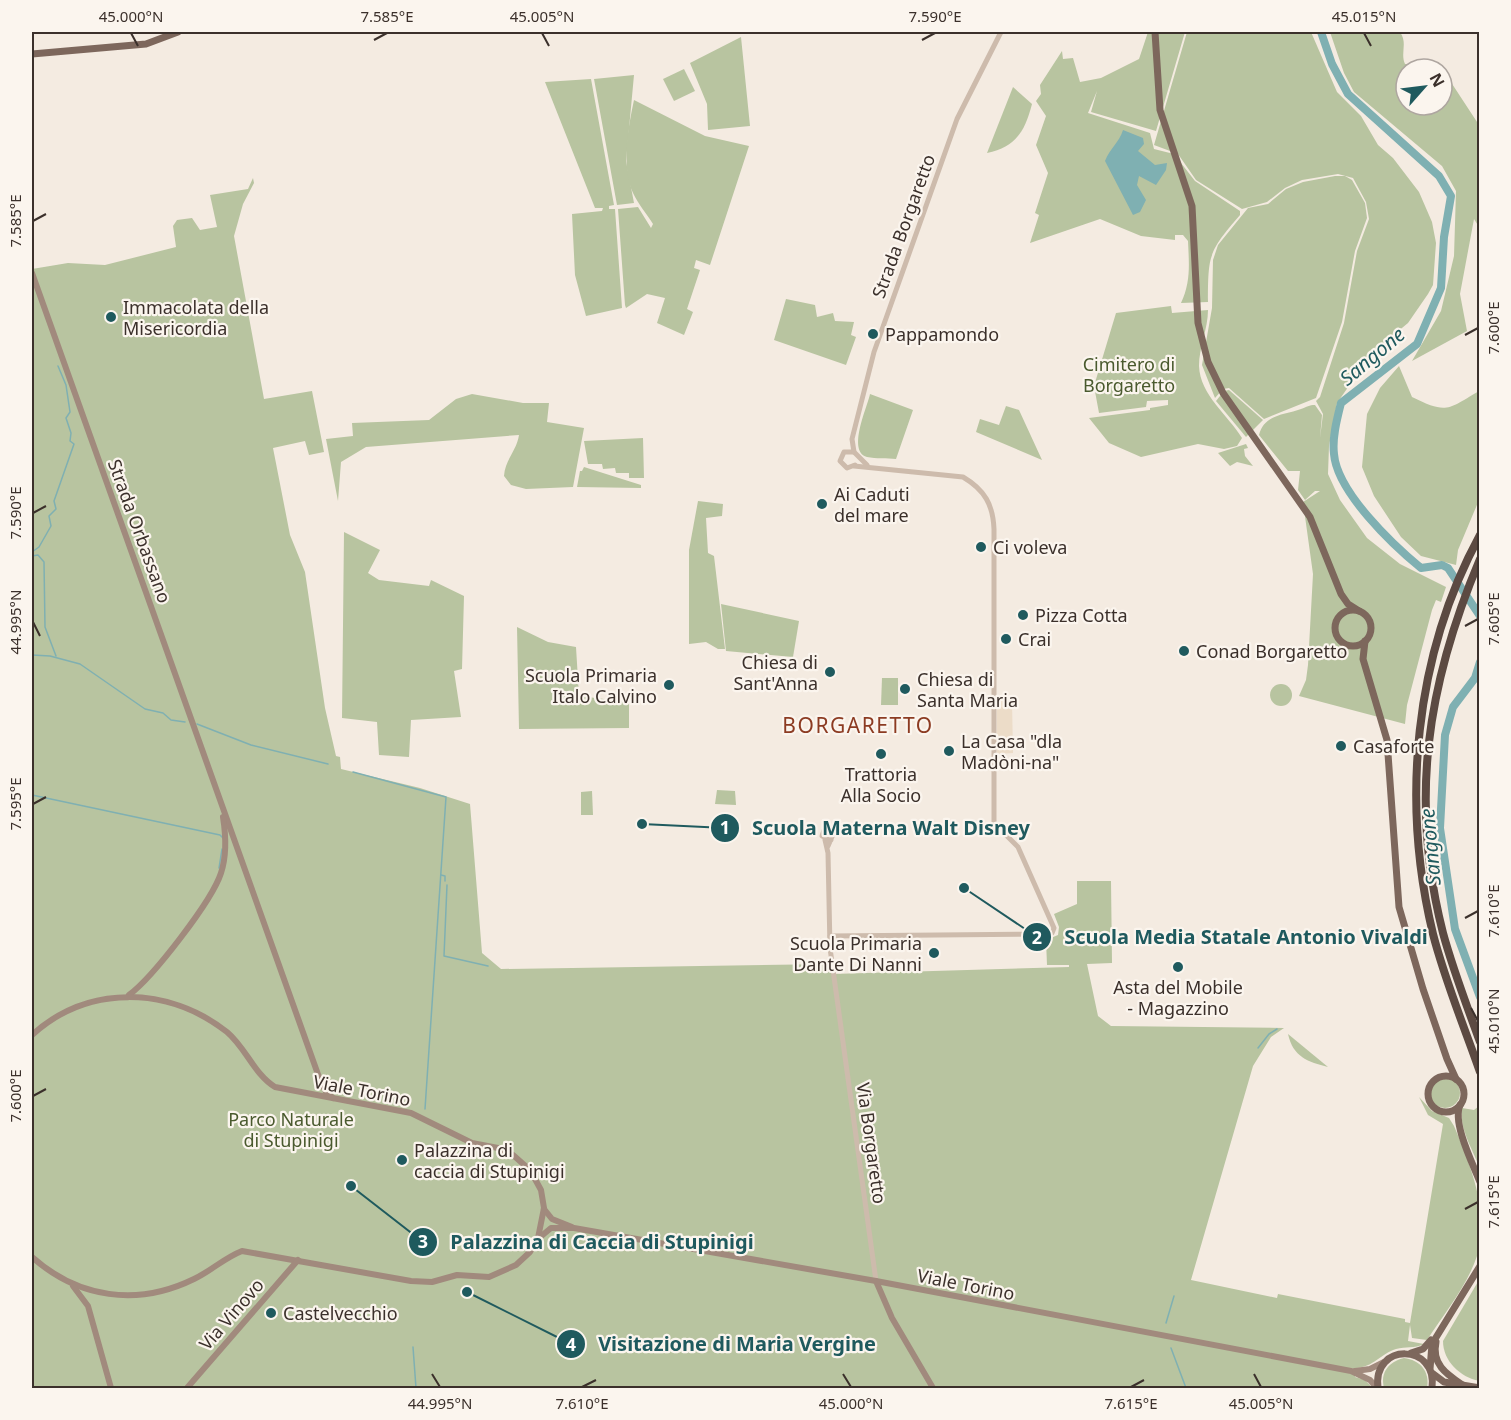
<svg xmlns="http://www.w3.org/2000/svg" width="1511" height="1420" font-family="'Noto Sans',sans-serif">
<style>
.green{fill:#b8c4a0;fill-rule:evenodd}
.plaza{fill:#ecdcc8}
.water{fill:#7fb0b2}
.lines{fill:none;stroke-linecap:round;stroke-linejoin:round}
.stream{stroke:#7fb0b2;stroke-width:1.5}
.river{stroke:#7fb0b2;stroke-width:8}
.tertiary{stroke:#cdbbac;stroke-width:5}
.secondary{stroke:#a18a7d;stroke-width:6}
.primary{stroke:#7d675c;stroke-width:7}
.motorway{stroke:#5c4a42;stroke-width:8}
.ticks{fill:none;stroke:#3b302b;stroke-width:2}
.poi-dot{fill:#1f5a5e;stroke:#fbf5ee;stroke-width:2}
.labels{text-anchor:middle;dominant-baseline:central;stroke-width:4.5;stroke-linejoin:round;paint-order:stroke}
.street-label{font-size:18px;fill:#3b302b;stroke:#fbf5ee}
.poi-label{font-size:18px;fill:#3b302b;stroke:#fbf5ee;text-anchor:start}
.park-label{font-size:18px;fill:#4a5a2e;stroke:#fbf5ee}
.water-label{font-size:20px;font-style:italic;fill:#1f5a5e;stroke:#fbf5ee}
.quarter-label{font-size:21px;letter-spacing:1.5px;fill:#8c3b22;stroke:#fbf5ee}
.leader{fill:none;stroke:#1f5a5e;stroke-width:2}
.callout-dot{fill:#1f5a5e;stroke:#fbf5ee;stroke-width:2}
.mark-label{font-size:18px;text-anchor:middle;font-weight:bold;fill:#fff}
.callout-label{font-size:20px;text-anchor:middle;font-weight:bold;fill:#1f5a5e;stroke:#fbf5ee;stroke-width:4.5;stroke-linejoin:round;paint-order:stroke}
.neatline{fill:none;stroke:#3b302b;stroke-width:2}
.ticks-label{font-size:15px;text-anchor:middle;fill:#3b302b}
</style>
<rect width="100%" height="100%" fill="#f4ebe1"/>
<g class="green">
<path d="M 1148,32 L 1185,32 L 1156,131 L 1091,112 L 1097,91 L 1088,113 L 1150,133 L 1154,149 L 1174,154 L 1195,181 L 1240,211 L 1240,215 C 1209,251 1208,254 1208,302 L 1181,303 C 1191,282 1189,264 1188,241 L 1183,235 L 1175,235 L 1175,240 L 1141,236 L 1100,219 L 1030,243 L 1039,215 L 1035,213 L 1048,173 L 1036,145 L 1046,116 L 1036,101 L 1041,94 L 1040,85 L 1062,51 L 1063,59 L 1073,58 L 1080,82 L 1101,78 L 1139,59 Z"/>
<path d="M 1187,32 L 1311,32 L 1337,92 L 1361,116 L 1378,145 L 1393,158 L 1419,192 L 1432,222 L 1436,243 L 1433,285 L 1428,294 L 1408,323 L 1379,347 L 1370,359 L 1368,367 L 1351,383 L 1337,403 L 1329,446 L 1328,474 L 1340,500 L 1367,538 L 1400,564 L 1446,587 L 1441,602 L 1436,600 L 1432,610 L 1407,705 L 1405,724 L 1299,696 L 1306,680 L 1308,665 L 1313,574 L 1303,502 L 1320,491 L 1315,491 L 1305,500 L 1298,490 L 1300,471 L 1288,471 L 1259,435 C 1264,414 1285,415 1301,409 C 1307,407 1309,405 1315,405 L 1322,415 L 1320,438 L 1323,414 L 1316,401 L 1320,397 L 1344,323 L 1357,251 L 1369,219 L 1366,202 L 1353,178 L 1338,174 L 1302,180 L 1285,188 L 1267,202 L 1242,209 L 1196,180 L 1178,154 L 1154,145 Z"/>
<path d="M 1330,32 L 1400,32 C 1408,43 1400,53 1405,64 L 1441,67 L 1479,125 L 1479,227 L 1474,219 L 1460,294 L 1467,331 L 1412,361 L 1441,311 L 1454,256 L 1456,191 L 1442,166 L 1354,92 L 1344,73 ZM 1406,69 L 1442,69 L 1442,105 L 1406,105 Z"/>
<polygon points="741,37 750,126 708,130 707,104 690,63"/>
<polygon points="684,69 695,91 674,101 663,79"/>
<polygon points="634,75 626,161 634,203 617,205 594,79"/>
<polygon points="591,79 614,205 609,206 609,209 615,209 622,308 586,316 575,275 572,214 602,211 603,208 595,208 545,82"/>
<path d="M 1013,87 L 1032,104 C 1025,131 1016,147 987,153 Z"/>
<path d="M 634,100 L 705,136 L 749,146 L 710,265 L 696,260 L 694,268 L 700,270 L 687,309 L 693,312 L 684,335 L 657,323 L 665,298 L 647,294 L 626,308 L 625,305 L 618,209 L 638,207 L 651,228 L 653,224 C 647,214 638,204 633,193 C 621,166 628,128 634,100 Z"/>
<polygon points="1335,176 1345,176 1352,180 1365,203 1367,218 1355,251 1342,322 1316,398 1264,419 1229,388 1223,389 1215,398 1202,365 1212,308 1213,260 1218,245 1248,208 1268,204 1286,189 1303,182"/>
<path d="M 253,178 L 254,183 L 243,204 L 234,236 L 264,399 L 312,391 L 324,452 L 309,455 L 305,441 L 273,448 L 290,535 L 305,572 L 325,708 L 336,756 L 340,757 L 341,769 L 420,788 L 470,804 L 482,953 L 501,969 L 831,964 L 832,974 L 1069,967 L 1069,965 L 1047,965 L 1046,940 L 1058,935 L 1059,927 L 1054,914 L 1077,904 L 1077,881 L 1111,881 L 1112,963 L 1087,964 L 1098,1016 L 1111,1026 L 1284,1028 L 1271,1037 L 1253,1066 L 1191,1280 L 1277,1298 L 1278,1294 L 1405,1319 L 1405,1322 L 1410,1323 L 1443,1124 L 1428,1115 L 1419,1097 L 1432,1111 L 1449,1118 L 1454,1126 C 1470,1164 1491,1215 1477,1256 C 1467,1286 1444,1314 1427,1340 L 1412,1338 L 1410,1325 L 1408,1341 L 1424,1344 C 1414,1349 1406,1346 1396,1349 C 1380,1354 1374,1367 1356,1368 L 1355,1377 L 1365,1380 L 1373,1388 L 32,1388 L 32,269 L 68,263 L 105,265 L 176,247 L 173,226 L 177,220 L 192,218 L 200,230 L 217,227 L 210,195 L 248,189 Z"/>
<polygon points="786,299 815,305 817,317 833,313 835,321 854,322 851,335 856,337 846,365 774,340"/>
<path d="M 1171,306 L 1172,313 L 1208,310 C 1208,329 1199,347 1199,366 C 1200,395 1228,415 1242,438 L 1237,446 L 1224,449 L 1198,444 L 1141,457 L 1109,443 L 1089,418 L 1150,410 L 1150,408 L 1168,405 L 1168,400 L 1147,401 L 1146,407 L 1099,413 L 1094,386 L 1116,313 Z"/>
<path d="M 1399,366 L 1412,397 C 1447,414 1447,410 1479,391 L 1479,500 L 1458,550 L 1456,565 L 1421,556 L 1401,537 L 1374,496 L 1362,467 L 1367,414 L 1380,388 Z"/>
<polygon points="1229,390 1263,420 1246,437 1216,401 1224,391"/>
<path d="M 472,394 L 523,403 L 549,403 L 547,422 L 584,428 L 573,487 L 526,489 L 511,485 L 504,476 C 505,460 517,450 519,435 L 366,447 L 341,462 L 338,501 L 326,439 L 353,436 L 352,423 L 429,420 L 456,399 Z"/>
<path d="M 870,394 L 913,410 L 896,459 C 887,458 876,459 867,457 C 847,451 867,408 870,394 Z"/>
<polygon points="1006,406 1019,410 1042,460 976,432 980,419 999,425"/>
<polygon points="643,438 644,478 629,478 629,473 616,473 615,468 603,469 602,464 588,464 584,441"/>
<polygon points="1246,444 1248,448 1244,449 1245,456 1253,466 1237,462 1230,466 1218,453"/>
<polygon points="584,467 641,485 641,488 577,487 580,471 582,471"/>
<polygon points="698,501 723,504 722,516 706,518 708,553 714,556 725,649 718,649 706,642 689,644 689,550"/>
<polygon points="344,532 380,550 368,573 379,580 429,586 431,580 464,596 462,669 454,671 461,717 411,720 409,757 379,755 377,722 342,718"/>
<polygon points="721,604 799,621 793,657 726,651"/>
<polygon points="517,627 548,642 576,647 579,696 629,702 629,728 519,729"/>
<polygon points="882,678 898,678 898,705 881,705"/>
<circle cx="1281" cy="695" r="11"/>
<polygon points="717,790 735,791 736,805 715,804"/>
<polygon points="592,791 593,815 581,815 581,792"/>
<path d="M 1288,1034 L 1328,1067 C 1308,1062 1293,1057 1288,1034 Z"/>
<circle cx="1445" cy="1093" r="15"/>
<path d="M 1479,1106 L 1479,1166 C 1472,1148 1459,1128 1462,1108 L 1474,1110 Z"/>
<path d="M 1479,1280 L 1480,1381 L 1479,1381 C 1460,1377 1443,1361 1443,1341 Z"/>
<path d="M 1404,1358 C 1420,1360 1430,1371 1427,1388 L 1384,1388 C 1380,1373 1388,1362 1404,1358 Z"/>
</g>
<polygon class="plaza" points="997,701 1012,701 1013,753 997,754"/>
<path class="water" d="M 1123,130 L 1143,138 L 1144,144 L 1138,151 L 1155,165 L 1167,163 L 1166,170 L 1156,185 L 1139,176 L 1137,185 L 1146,200 L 1140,212 L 1133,215 L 1105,161 C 1110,148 1119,143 1123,130 Z"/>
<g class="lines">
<g class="stream">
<polyline points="32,552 39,547 51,526 49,516 56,509 54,501 74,444 70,441 71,433 66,418 70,412 66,385 58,366"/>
<polyline points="32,556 38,555 44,562 45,627 56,656"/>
<polyline points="32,655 50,656 80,664 145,709 163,713 171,720 185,722"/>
<polyline points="197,724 251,745 328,764"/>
<polyline points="353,772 446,797 425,1109"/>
<polyline points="32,795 220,835 223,838"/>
<polyline points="219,868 222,849"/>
<polyline points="441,875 445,876 445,881"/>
<polyline points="447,885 444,956 488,966"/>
<polyline points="1258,1048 1269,1034 1277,1029"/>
<polyline points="1166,1323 1174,1296"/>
<polyline points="413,1347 416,1388"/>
<polyline points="1171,1348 1186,1388"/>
</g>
<g class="river">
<path d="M 1321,32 L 1332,64 L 1348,94 L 1439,176 L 1451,196 L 1444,237 L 1441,288 L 1417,344 L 1341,403 C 1337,419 1332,438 1334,454 C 1337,492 1393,545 1421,568 L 1442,565 L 1448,568 L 1480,616"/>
<polyline points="1480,662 1475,678 1453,707 1445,735 1440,828 1455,929 1480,997"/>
</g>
<g class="tertiary">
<polyline points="854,452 844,452 840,461 847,468 855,465"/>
<polyline points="867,465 854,452 852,439 874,352 957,119 1001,32"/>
<polyline points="825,840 828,853 830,948 876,1281"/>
<polyline points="828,846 834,832 825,828 822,836 831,840"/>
<path d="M 830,936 L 1046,934 L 1052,933 L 1054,928 L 1018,847 L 994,823 L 994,529 C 993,505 985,490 963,477 L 854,466"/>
</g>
<g class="secondary">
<polyline points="32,273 320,1080 326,1092 333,1098"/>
<path d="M 129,995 C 153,977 212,901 221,873 C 227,855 226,836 223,817"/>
<path d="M 32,1035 C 88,984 168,986 227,1032 C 246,1048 254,1074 275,1087 L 411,1113 L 472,1143 L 498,1148 L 513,1155 L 530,1170 L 541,1190 L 544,1208 L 538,1238 L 530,1252 L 516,1265 L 489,1277 L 457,1275 L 432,1282 L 411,1281 L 242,1251 C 224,1258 211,1271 194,1279 C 137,1307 78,1298 32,1257"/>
<polyline points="544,1209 552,1219 572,1227"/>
<polyline points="539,1238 551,1228 574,1228 876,1281 1351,1371 1370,1380 1377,1388"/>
<polyline points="876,1281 892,1318 933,1388"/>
<polyline points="73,1286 88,1306 111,1388"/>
<polyline points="1355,1371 1370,1369 1384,1362"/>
<polyline points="187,1388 298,1260"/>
</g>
<g class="primary">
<polyline points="1155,32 1160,110 1192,206 1198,323 1208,362 1223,393 1310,517 1341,594 1348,604 1359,611"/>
<polyline points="32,54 146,44 178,32"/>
<circle cx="1353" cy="628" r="18"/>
<polyline points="1365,641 1363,659 1387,740 1399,907 1423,989 1447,1059 1456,1079"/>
<circle cx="1446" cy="1094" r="18"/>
<path d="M 1460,1105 C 1452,1123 1473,1164 1480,1182"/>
<path d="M 1436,1342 C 1431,1365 1448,1375 1464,1386"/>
<polyline points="1411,1353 1423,1349 1431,1340"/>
<polyline points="1430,1369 1432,1344 1480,1266"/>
<polyline points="1432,1373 1444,1382 1480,1388"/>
<path d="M 1378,1388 C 1372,1342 1438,1343 1432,1388"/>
</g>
<g class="motorway">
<path d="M 1480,535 C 1414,656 1401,802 1433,934 C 1445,981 1464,1026 1480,1072"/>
<path d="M 1480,559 C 1427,684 1409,800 1443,933 C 1453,970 1467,1006 1480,1042"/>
</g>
</g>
<path class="ticks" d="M 131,33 L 138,46M 542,33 L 549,46M 1364,33 L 1371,46M 374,40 L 387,33M 922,40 L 935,33M 33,221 L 46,214M 1465,335 L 1478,328M 33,513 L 46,506M 33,622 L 40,636M 1465,626 L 1478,619M 33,804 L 46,797M 1465,918 L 1478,911M 1471,1008 L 1478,1021M 33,1096 L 46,1089M 1465,1209 L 1478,1202M 432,1374 L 440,1387M 843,1374 L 851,1387M 1254,1374 L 1261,1387M 582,1387 L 596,1380M 1131,1387 L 1144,1380"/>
<g class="poi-dot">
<circle cx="111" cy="317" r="6"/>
<circle cx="873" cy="334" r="6"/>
<circle cx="822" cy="504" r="6"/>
<circle cx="981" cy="547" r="6"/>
<circle cx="1023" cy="615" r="6"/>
<circle cx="1006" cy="639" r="6"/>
<circle cx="1184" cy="651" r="6"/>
<circle cx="830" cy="672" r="6"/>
<circle cx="669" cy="685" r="6"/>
<circle cx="905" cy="689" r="6"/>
<circle cx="1341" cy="746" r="6"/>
<circle cx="949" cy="751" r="6"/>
<circle cx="881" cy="754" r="6"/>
<circle cx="934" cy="953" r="6"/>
<circle cx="1178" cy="967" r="6"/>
<circle cx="402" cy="1160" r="6"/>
<circle cx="271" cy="1313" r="6"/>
</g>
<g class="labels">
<g class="street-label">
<text transform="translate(903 226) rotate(-70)">Strada Borgaretto</text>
<text transform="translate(140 531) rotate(70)">Strada Orbassano</text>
<text transform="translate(362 1090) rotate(11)">Viale Torino</text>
<text transform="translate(872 1143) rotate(82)">Via Borgaretto</text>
<text transform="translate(966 1284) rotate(11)">Viale Torino</text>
<text transform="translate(231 1314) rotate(-49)">Via Vinovo</text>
</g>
<g class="poi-label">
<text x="123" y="307">Immacolata della<tspan x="123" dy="21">Misericordia</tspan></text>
<text x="885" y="334">Pappamondo</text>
<text x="834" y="494">Ai Caduti<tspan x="834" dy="21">del mare</tspan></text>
<text x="993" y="547">Ci voleva</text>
<text x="1035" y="615">Pizza Cotta</text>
<text x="1018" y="639">Crai</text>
<text x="1196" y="651">Conad Borgaretto</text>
<text x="818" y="662" text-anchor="end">Chiesa di<tspan x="818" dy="21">Sant'Anna</tspan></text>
<text x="657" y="675" text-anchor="end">Scuola Primaria<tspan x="657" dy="21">Italo Calvino</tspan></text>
<text x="917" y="679">Chiesa di<tspan x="917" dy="21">Santa Maria</tspan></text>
<text x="961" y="741">La Casa "dla<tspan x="961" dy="21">Madòni-na"</tspan></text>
<text x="1353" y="746">Casaforte</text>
<text x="881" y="774" text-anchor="middle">Trattoria<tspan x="881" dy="21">Alla Socio</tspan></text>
<text x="922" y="943" text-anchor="end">Scuola Primaria<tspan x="922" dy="21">Dante Di Nanni</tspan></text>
<text x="1178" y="987" text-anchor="middle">Asta del Mobile<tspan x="1178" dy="21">- Magazzino</tspan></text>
<text x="414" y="1150">Palazzina di<tspan x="414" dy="21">caccia di Stupinigi</tspan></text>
<text x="283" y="1313">Castelvecchio</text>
</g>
<g class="park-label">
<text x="1129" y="364">Cimitero di<tspan x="1129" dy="21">Borgaretto</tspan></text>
<text x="291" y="1119">Parco Naturale<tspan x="291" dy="21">di Stupinigi</tspan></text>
</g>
<g class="water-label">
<text transform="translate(1372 356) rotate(-40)">Sangone</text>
<text transform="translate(1430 847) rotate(-95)">Sangone</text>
</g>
<g class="quarter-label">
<text x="858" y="725">BORGARETTO</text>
</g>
</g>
<path class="leader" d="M642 824L725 828M964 888L1037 937M351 1186L423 1242M467 1292L571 1344"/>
<g class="callout-dot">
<circle cx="642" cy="824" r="6"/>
<circle cx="964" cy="888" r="6"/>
<circle cx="351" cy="1186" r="6"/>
<circle cx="467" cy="1292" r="6"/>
<circle cx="725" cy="828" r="15"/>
<circle cx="1037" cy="937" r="15"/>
<circle cx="423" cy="1242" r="15"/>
<circle cx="571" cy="1344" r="15"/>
</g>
<g class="mark-label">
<text x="725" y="834">1</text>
<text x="1037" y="944">2</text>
<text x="423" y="1248">3</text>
<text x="571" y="1351">4</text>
</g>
<g class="callout-label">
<text x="891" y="835">Scuola Materna Walt Disney</text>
<text x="1246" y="944">Scuola Media Statale Antonio Vivaldi</text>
<text x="602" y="1249">Palazzina di Caccia di Stupinigi</text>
<text x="737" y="1351">Visitazione di Maria Vergine</text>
</g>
<rect width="1511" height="1420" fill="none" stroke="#fbf5ee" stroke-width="66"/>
<g transform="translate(1424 87) rotate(62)"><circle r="28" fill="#fbf5ee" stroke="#aea6a0" stroke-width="1.5"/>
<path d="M0-4.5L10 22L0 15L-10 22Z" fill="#1f5a5e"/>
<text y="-9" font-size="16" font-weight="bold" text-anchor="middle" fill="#3b302b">N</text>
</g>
<rect x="33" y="33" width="1445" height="1354" class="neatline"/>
<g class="ticks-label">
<text x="131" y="22">45.000°N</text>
<text x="387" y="22">7.585°E</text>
<text x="542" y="22">45.005°N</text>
<text x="935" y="22">7.590°E</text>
<text x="1364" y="22">45.015°N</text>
<text transform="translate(16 221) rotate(-90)" y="5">7.585°E</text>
<text transform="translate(1494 328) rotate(-90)" y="5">7.600°E</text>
<text transform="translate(16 513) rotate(-90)" y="5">7.590°E</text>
<text transform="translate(1494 619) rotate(-90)" y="5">7.605°E</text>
<text transform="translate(16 622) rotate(-90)" y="5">44.995°N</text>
<text transform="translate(16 804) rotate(-90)" y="5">7.595°E</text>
<text transform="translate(1494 911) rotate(-90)" y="5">7.610°E</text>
<text transform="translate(1494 1021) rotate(-90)" y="5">45.010°N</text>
<text transform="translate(16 1096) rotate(-90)" y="5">7.600°E</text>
<text transform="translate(1494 1202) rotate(-90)" y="5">7.615°E</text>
<text x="440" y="1409">44.995°N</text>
<text x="582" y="1409">7.610°E</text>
<text x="851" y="1409">45.000°N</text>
<text x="1131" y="1409">7.615°E</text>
<text x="1261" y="1409">45.005°N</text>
</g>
</svg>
